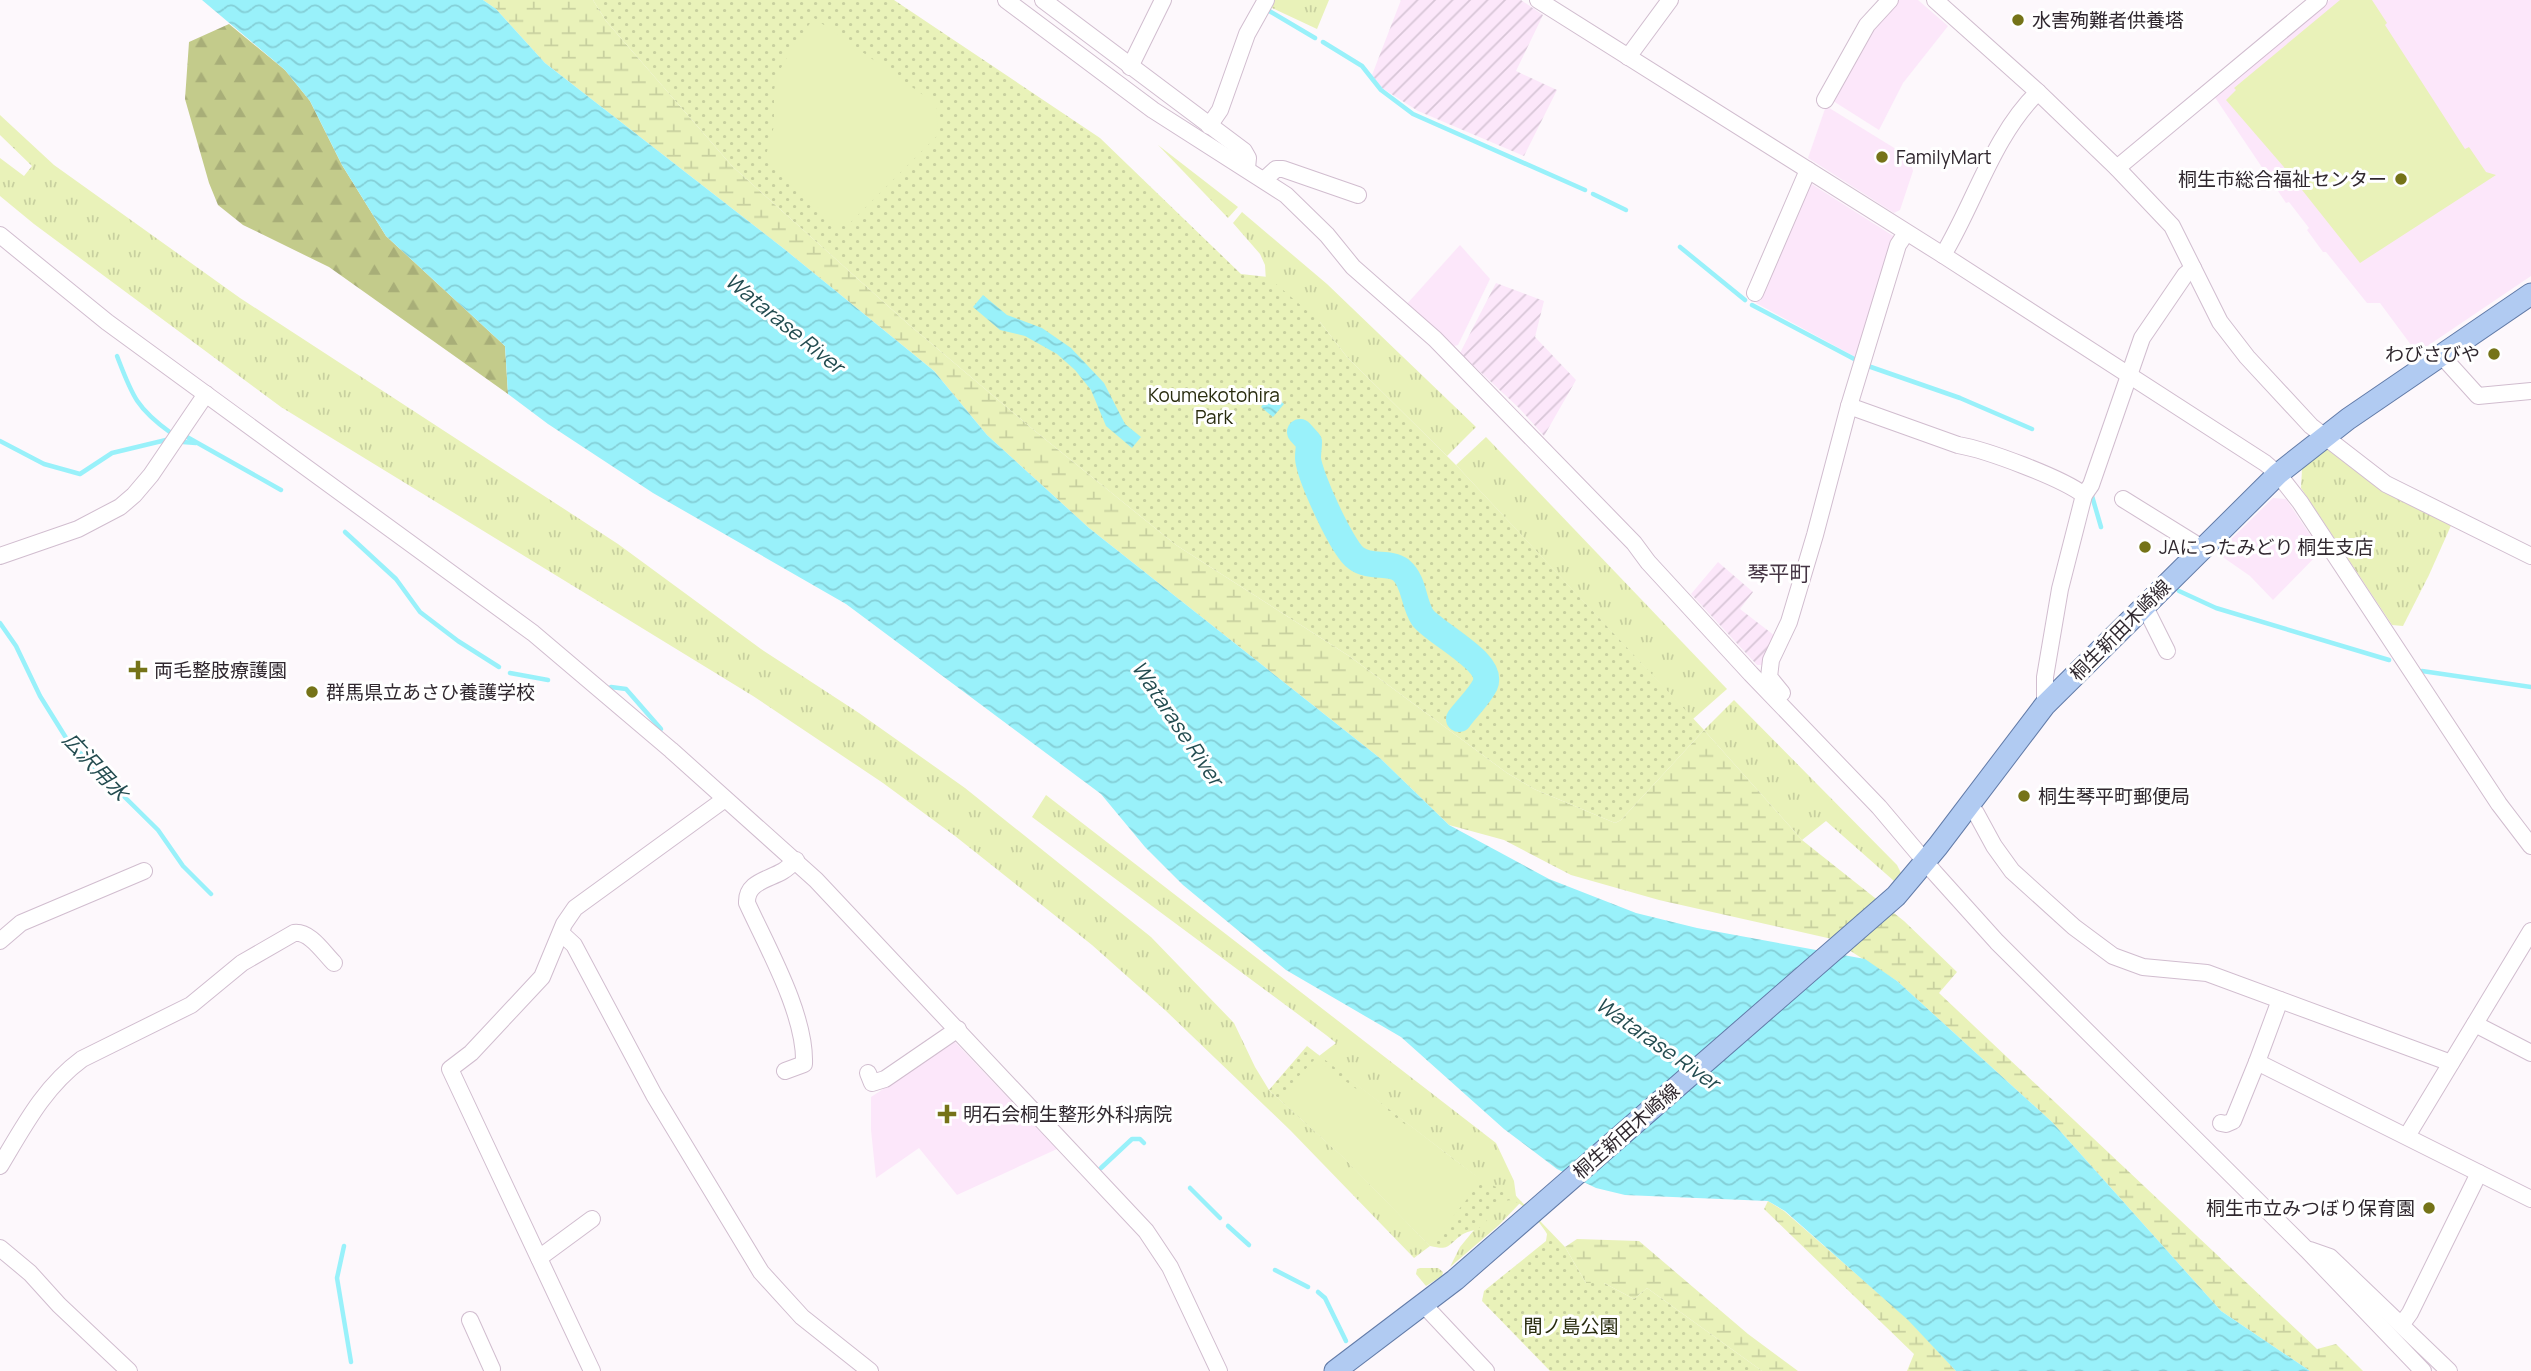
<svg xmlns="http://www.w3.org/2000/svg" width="2531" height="1371" font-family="Manrope,'Noto Sans JP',sans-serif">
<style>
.built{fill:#fce7fa}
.industrial{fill:url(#industrial-furrows)}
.grass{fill:url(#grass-tufts)}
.forest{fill:url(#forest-firs)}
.wetland{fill:url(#wetland-marsh)}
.park{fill:url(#park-dots)}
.pitch{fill:#e9f2b9}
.water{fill:url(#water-waves)}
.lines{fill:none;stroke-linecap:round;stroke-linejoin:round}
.stream{stroke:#99f1fa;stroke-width:4.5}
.river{stroke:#99f1fa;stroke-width:26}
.minor-casing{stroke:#d1bdcf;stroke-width:18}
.major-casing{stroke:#627ba8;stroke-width:23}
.minor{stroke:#fff;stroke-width:16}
.major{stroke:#b1cbf2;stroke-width:21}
.poi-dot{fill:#757318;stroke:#fff;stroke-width:2.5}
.labels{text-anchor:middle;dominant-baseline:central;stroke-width:6;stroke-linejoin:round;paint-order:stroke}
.poi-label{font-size:19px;fill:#30282f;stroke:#fff;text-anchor:start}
.park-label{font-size:19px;fill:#292c0f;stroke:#fff}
.street-label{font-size:19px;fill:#30282f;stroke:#fff}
.water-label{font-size:21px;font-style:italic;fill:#234c50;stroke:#fff}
.neighbourhood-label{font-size:21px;fill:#453544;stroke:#fff}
</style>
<defs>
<pattern id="industrial-furrows" width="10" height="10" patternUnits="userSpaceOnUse" patternTransform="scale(1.75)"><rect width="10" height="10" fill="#fce7fa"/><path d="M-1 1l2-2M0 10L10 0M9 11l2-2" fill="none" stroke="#d8c6d7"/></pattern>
<pattern id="grass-tufts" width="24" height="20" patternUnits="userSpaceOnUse" patternTransform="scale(1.75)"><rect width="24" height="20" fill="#e9f2b9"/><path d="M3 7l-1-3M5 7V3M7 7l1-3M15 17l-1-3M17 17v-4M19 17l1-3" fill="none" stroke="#c8d09f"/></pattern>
<pattern id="forest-firs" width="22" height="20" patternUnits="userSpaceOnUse" patternTransform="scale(1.75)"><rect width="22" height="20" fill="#c3cb8b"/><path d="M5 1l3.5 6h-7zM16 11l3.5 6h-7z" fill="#a8ae78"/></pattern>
<pattern id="wetland-marsh" width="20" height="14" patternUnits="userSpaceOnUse" patternTransform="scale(1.75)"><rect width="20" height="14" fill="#e9f2b9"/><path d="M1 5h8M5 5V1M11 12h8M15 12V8" fill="none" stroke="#c8d09f"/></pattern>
<pattern id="park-dots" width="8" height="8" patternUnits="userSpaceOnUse" patternTransform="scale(1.75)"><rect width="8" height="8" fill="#e9f2b9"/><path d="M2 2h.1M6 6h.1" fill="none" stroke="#c8d09f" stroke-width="1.8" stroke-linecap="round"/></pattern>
<pattern id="water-waves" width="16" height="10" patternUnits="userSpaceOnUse" patternTransform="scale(1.75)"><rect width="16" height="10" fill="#99f1fa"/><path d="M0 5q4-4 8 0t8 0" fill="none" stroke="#84cfd7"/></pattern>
</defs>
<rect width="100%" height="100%" fill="#fdf8fc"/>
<g class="built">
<polygon points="1896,0 1918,0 1948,26 1903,83 1879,130 1830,99 1870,28"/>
<polygon points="2330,0 2531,0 2531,276 2417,353 2380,303 2367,303 2326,252 2323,252 2307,230 2309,228 2289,202 2286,203 2214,96"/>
<polygon points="1826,106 1904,154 1903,157 1911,164 1913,171 1900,210 1894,213 1808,158"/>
<polygon points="1810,183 1895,237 1859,359 1756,303"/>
<polygon points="1460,245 1490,279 1458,345 1454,346 1406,305"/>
<polygon points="2273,498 2286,499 2321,551 2273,600 2250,576 2217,553"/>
<polygon points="955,1042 1057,1149 957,1195 919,1148 876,1178 871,1130 871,1097"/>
</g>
<g class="industrial">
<polygon points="1401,0 1521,0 1543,15 1516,71 1557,90 1524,156 1418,111 1382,88 1372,75"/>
<polygon points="1496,283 1544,301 1535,337 1576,380 1544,436 1519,408 1460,353"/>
<polygon points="1718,562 1753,592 1740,609 1779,639 1762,665 1757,665 1691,594"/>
</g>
<g class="grass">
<polygon points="1271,0 1329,0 1317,29 1268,6"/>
<polygon points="0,115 54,165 240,298 618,544 761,649 859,713 965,788 1151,937 1234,1023 1255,1067 1269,1090 1342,1156 1430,1246 1414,1258 1290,1130 1165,1010 1092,945 955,836 883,783 753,696 281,407 34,224 0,196 0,158 24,176 32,166 0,135"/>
<polygon points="1158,145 1238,207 1228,218"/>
<polygon points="1242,212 1327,284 1476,427 1447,456 1347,357 1320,322 1268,316 1265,265 1260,254 1233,223"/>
<polygon points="1486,437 1727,689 1693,719 1456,465"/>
<polygon points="2326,449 2332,449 2453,521 2429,575 2403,626 2392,625 2301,488 2302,469"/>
<polygon points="1734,700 1897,865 1901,873 1894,881 1826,821 1802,840 1704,730"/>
<polygon points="1046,795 1496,1143 1514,1181 1516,1196 1520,1203 1499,1225 1450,1267 1460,1247 1488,1213 1481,1180 1319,1056 1336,1043 1326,1035 1032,817"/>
<polygon points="1420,1268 1438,1268 1443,1272 1442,1276 1426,1286 1416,1274 1417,1269"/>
</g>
<polygon class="forest" points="229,24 285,70 310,101 342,165 386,236 505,346 508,394 329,267 243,225 218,205 209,183 185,99 189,42"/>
<g class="wetland">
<polygon points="483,0 593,0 606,21 732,166 907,323 1035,431 1176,545 1349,656 1507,773 1534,789 1615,823 1621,820 1704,730 1802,840 1904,921 1957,972 1939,993 2317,1349 2336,1344 2363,1371 2310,1371 2221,1311 2052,1122 1897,981 1832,939 1659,900 1571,875 1504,840 1449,825 1381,759 1089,528 987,435 934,371 783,248 545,63 496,9"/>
<polygon points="1768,1201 1784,1211 1909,1320 1956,1371 1907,1371 1914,1354 1764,1209"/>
<polygon points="1577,1239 1639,1241 1748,1334 1798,1371 1762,1371 1647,1288 1634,1299 1604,1283 1586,1283 1565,1247"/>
</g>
<g class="park">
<polygon points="593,0 894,0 1100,138 1241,274 1268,277 1320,322 1347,357 1456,465 1704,730 1621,820 1615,823 1534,789 1507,773 1349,656 1176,545 1035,431 907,323 732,166 606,21"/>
<path d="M 1307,1046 L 1481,1180 L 1516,1196 L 1565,1247 L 1586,1283 L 1604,1283 L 1634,1299 L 1647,1288 L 1762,1371 L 1550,1371 L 1482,1301 L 1484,1291 L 1546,1241 L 1547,1234 C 1540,1222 1516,1191 1502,1203 C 1493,1210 1488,1222 1479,1228 C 1474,1231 1468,1231 1463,1234 C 1447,1245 1451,1251 1430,1246 L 1342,1156 L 1269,1090 Z"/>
</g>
<g class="pitch">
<polygon points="2340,0 2372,0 2387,23 2385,25 2465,149 2469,147 2486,172 2496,175 2360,263 2283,166 2226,100 2236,90 2234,88"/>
<polygon points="814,18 936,104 938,135 848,225 838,225 803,195 766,155 774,126 774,90 778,73 796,42"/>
<polygon points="1315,1059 1482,1180 1430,1246 1342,1156 1278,1098"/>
</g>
<g class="water">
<polygon points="202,0 483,0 496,9 545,63 783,248 934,371 987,435 1089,528 1381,759 1449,825 1549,879 1636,913 1697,928 1865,959 1897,981 2052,1122 2221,1311 2310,1371 1956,1371 1908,1320 1785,1211 1768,1201 1625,1195 1596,1188 1557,1169 1504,1129 1401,1037 1286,970 1183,885 1145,847 1101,794 846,604 653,493 548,424 508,394 505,346 386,236 342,165 310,101 285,70"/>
<polygon points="983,295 1007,315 1042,328 1071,348 1104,383 1125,424 1141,437 1132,448 1106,426 1091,390 1075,370 1057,354 1025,336 1000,330 973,307"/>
<polygon points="1272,394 1284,404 1273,417 1261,407"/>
</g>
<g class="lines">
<g class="stream">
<polyline points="1266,9 1315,38"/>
<polyline points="1323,42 1362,66 1381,90 1413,114 1585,190"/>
<polyline points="1593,194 1626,210"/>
<polyline points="1680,247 1745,300"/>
<polyline points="1752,305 1858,361"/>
<path d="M 117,356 C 132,395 136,408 171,433"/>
<polyline points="1868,366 1960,398 2032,429"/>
<polyline points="187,437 281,490"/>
<polyline points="0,441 44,464 80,474 112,453 166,440"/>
<polyline points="183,442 196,443"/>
<polyline points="2092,496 2101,527"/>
<polyline points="345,532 396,579 420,612 458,641 499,667"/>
<polyline points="2179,591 2216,608 2389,660"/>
<polyline points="0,623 16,646 40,696 68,741 158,830 183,866 211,894"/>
<polyline points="2422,671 2531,687"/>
<polyline points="510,673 548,680"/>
<polyline points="611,687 626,689 661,729"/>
<polyline points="1101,1168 1132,1139 1140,1139 1144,1143"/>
<polyline points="1190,1188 1220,1218"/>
<polyline points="1228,1226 1249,1245"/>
<polyline points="344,1246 337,1278 351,1362"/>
<polyline points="1275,1270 1308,1287"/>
<polyline points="1318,1292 1325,1298 1346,1341"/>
</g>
<path class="river" d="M 1300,432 L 1309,442 C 1309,447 1308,452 1308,458 C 1309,475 1342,548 1356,558 C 1370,569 1389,561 1401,570 C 1415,582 1413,604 1423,618 C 1437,635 1495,662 1485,685 C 1479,697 1467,708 1459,719"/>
<g class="minor-casing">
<g id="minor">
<polyline points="1006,0 1153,110 1286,195 1327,235 1353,267 1435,339 1634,543 1648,562 1751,674 1879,807 1934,872 1997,942 2307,1250 2423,1371"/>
<polyline points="1043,0 1244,151 1248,158 1247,168"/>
<polyline points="1538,0 1943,255 2265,463 2278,474 2300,502 2499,804 2531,846"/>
<polyline points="1935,0 2038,92 2117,168 2172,226 2220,322 2247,357 2311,426 2386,484 2531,556"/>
<polyline points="1628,57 1670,0"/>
<polyline points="1130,67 1163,0"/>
<polyline points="1825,100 1867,25 1890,0"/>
<polyline points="1209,126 1220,110 1247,34 1266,0"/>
<polyline points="2117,168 2319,0"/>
<polyline points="1264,180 1276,169 1283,169 1358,195"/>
<polyline points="0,235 107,322 533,633 671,750 816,880 1146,1231 1170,1267 1219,1371"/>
<path d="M 1943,255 C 1975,202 1993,136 2038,92"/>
<polyline points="1755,293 1808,170"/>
<polyline points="2441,355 2478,396 2531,391"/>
<path d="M 1849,406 L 1958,445 C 1987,450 2062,478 2084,495"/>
<polyline points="2123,499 2202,548"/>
<polyline points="0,556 78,529 120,507 134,495 151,475 206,394"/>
<polyline points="2144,605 2167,651"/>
<polyline points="1782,693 1769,677 1771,660 1789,622 1815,535 1849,406 1898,245 1906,233"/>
<polyline points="2045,705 2045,677 2060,589 2084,495 2091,485 2142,338 2185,275 2193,268"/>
<polyline points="1968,807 1976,813 1994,846 2012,871 2074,927 2113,956 2143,967 2207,973 2451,1063"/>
<polyline points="561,933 574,945 654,1095 761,1272 802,1317 870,1371"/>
<polyline points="0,941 21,923 144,871"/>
<polyline points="2280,1000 2257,1062 2531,1199"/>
<polyline points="2475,1024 2531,1053"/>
<path d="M 785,1071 L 804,1064 C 806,1015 767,947 747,903 C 746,882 768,880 783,871 C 788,868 792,864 796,860"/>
<polyline points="868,1073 872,1083 885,1079 958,1029"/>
<polyline points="2221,1123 2226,1124 2233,1121 2257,1062"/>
<polyline points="2407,1136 2531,931"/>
<path d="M 0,1166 C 24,1126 44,1087 82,1059 L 191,1005 L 242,963 L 294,933 C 310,931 323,952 334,963"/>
<polyline points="0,1248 30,1273 59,1305 129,1371"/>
<polyline points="2310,1250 2330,1257 2449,1371"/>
<polyline points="539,1258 592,1219"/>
<polyline points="1423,1304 1486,1371"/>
<polyline points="470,1320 492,1369"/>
<polyline points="2402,1324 2410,1313 2479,1173"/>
<polyline points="592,1371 450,1069 471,1053 542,977 564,924 575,908 725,799"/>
</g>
</g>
<g class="major-casing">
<polyline id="major" points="1335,1371 1455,1280 1896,896 1938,846 2045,705 2278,474 2348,419 2531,294"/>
</g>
<use href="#minor" class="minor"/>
<use href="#major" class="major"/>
</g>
<g class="poi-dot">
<circle cx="2018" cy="20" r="7"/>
<circle cx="1882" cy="157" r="7"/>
<circle cx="2401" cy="179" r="7"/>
<circle cx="2494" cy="354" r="7"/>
<circle cx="2145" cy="547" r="7"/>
<path d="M134.5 659.5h7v7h7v7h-7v7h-7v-7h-7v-7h7z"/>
<circle cx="312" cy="692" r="7"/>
<circle cx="2024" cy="796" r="7"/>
<path d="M943.5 1103.5h7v7h7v7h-7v7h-7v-7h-7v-7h7z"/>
<circle cx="2429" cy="1208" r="7"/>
</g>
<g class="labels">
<g class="poi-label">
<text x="2032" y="20">水害殉難者供養塔</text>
<text x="1896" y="157">FamilyMart</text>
<text x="2387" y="179" text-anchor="end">桐生市総合福祉センター</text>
<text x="2480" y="354" text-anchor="end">わびさびや</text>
<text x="2159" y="547">JAにったみどり 桐生支店</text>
<text x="154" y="670">両毛整肢療護園</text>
<text x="326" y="692">群馬県立あさひ養護学校</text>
<text x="2038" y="796">桐生琴平町郵便局</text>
<text x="963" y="1114">明石会桐生整形外科病院</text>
<text x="2415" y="1208" text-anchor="end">桐生市立みつぼり保育園</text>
</g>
<g class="park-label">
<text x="1214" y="395">Koumekotohira<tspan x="1214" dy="22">Park</tspan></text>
<text x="1571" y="1326">間ノ島公園</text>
</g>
<g class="street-label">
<text transform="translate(2120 630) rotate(-45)">桐生新田木崎線</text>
<text transform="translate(1626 1131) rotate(-41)">桐生新田木崎線</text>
</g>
<g class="water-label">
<text transform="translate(785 323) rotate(39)">Watarase River</text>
<text transform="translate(1178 723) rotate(56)">Watarase River</text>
<text transform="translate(96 766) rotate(47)">広沢用水</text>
<text transform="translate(1658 1043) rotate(35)">Watarase River</text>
</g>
<g class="neighbourhood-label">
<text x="1779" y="573">琴平町</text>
</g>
</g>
</svg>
